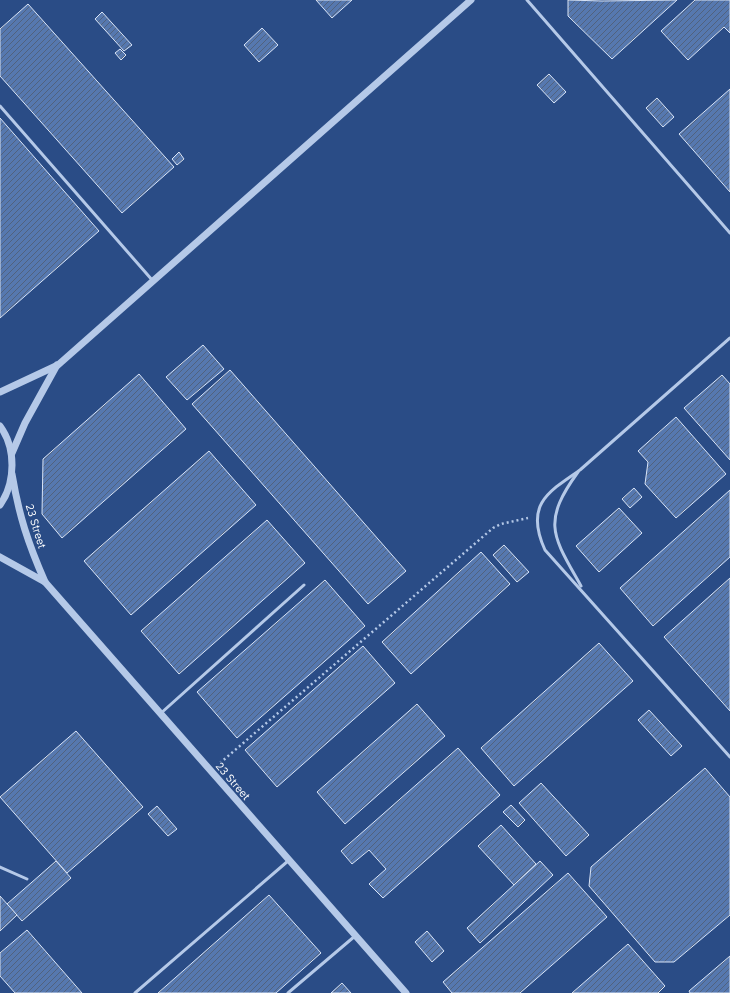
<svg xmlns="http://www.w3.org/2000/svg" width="730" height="993" font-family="'IBM Plex Sans',sans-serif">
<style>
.building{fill:url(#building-hatch);stroke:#d9e4f6}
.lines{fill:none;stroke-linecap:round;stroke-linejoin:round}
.path{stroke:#b5c9e8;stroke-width:2.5;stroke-dasharray:2 3;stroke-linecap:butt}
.service{stroke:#b5c9e8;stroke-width:3}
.tertiary{stroke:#b5c9e8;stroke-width:7}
.labels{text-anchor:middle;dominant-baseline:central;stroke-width:3;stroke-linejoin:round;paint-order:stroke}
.street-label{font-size:11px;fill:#fff;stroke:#2a4c86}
</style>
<defs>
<pattern id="building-hatch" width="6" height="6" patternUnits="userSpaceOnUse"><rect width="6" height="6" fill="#5678af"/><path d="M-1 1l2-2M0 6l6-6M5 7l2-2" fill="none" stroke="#51627e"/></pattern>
</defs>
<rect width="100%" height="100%" fill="#2a4c86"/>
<g class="building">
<polygon points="316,0 352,0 332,18"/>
<polygon points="568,0 602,1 677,0 612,59 568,16"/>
<polygon points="695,0 730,0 730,33 724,27 688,60 661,31"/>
<polygon points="28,4 174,167 122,213 0,76 0,29"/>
<polygon points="102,12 132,45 124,51 95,19"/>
<polygon points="262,28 278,45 259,62 244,45"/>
<polygon points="120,49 126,55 121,60 115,53"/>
<polygon points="549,74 566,92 554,103 537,85"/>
<polygon points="730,89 730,192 679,134"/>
<polygon points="657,98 674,117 663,127 646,108"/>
<polygon points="0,118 99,231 0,318"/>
<polygon points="179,152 184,159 177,165 172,159"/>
<polygon points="203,345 224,369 187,400 166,377"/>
<polygon points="230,370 406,571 368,604 192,404"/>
<polygon points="139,374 186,429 62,538 42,514 43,459"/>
<polygon points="722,375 730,384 730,460 684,408"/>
<polygon points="676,417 726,474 676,518 645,484 648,462 638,451"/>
<polygon points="209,451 256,505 131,615 84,561"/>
<polygon points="634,488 642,497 630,508 622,499"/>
<polygon points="730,490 730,557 653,626 620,588"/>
<polygon points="619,508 642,533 599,572 576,546"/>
<polygon points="267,520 305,563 179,674 141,631"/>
<polygon points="504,545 529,572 517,582 493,555"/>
<polygon points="481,552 510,584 411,674 382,642"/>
<polygon points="730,578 730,711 664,637"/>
<polygon points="325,580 365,626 237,738 197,692"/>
<polygon points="599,643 633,681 514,786 481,748"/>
<polygon points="363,646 395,683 277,787 245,750"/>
<polygon points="417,704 445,736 345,824 317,792"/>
<polygon points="649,710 682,746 671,756 638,720"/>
<polygon points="76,731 143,807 67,873 0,797"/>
<polygon points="458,748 500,795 383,898 369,884 386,869 369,850 352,864 341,851"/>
<polygon points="705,768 730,797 730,915 674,962 655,962 589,886 591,867"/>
<polygon points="541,783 589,835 566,856 519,803"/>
<polygon points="511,805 525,820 518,827 503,812"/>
<polygon points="157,806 177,829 168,836 148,814"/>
<polygon points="501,825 536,864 514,885 478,846"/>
<polygon points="56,861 71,878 22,921 7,904"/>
<polygon points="540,861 553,875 480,943 467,928"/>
<polygon points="568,873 607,917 520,993 452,993 443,982"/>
<polygon points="269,895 321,953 276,993 158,993"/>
<polygon points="0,896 17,915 0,931"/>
<polygon points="27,930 82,993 15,993 0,976 0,953"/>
<polygon points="427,931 444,951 432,962 415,942"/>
<polygon points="628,944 665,986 658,993 572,993"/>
<polygon points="730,956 730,993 690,993 689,991"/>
<polygon points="342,983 351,993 331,993"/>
</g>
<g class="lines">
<polyline class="path" points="220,763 493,528 501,524 528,518"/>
<g class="service">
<polyline points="527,0 730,233"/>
<polyline points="0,106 153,281"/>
<path d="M 730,338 L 580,470 C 546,493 525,506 545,550 L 730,757"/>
<path d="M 578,472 C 541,523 553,536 581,586"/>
<polyline points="160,714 304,585"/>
<polyline points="0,867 27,879"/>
<polyline points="135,993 288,861"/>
<polyline points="288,993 355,936"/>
</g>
<g class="tertiary">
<polyline points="0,392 58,365 471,0"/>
<path d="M 0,426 C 16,448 16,482 0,505"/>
<polyline points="12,453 25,423 57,365"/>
<path d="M 12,474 C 19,516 28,543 45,582 L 406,993"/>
<polyline points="0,557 45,582"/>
</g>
</g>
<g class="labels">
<g class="street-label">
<text transform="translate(36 526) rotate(73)">23 Street</text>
<text transform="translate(233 781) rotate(49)">23 Street</text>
</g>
</g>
</svg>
